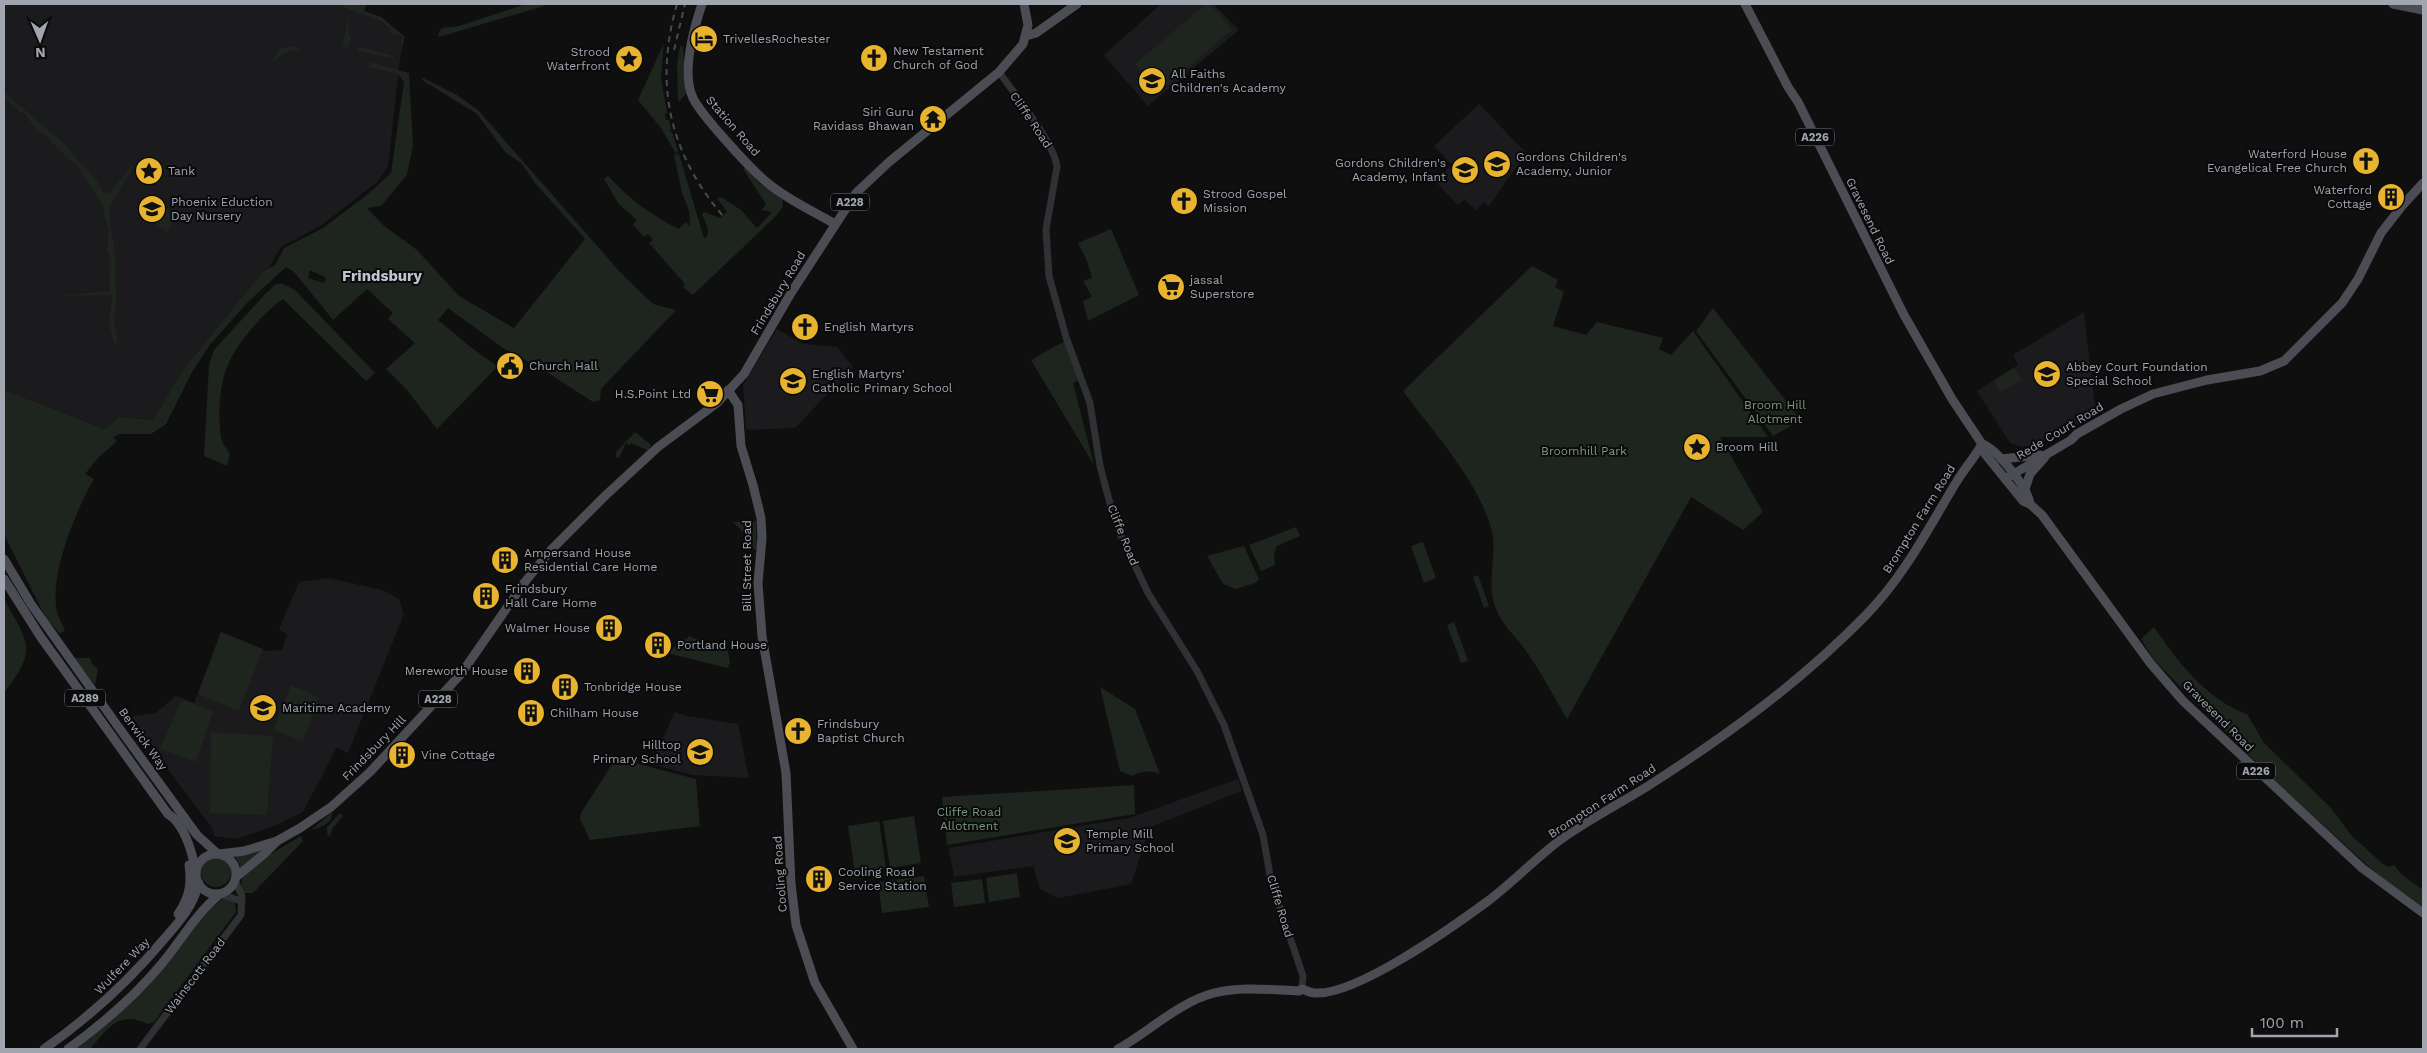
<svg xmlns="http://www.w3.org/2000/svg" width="2427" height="1053" font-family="'Work Sans',sans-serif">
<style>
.built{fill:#1b1b1d}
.green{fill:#1e241e;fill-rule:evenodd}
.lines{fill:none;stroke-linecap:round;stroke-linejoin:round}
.minor{stroke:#303135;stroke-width:7}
.major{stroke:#4c4d54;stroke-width:9}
.rail{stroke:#494a50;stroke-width:2;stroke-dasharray:6 5;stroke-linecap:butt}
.labels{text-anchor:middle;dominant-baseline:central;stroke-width:4;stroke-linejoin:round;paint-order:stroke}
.shield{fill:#0a0a0b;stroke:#73767e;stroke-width:1}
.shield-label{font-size:11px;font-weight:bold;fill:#a0a5b0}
.poi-label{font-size:12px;fill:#a0a5b0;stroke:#0a0a0b;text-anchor:start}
.street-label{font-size:12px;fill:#a0a5b0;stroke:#0a0a0b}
.park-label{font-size:12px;fill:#789b7c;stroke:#0a0a0b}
.quarter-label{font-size:15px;font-weight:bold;fill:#c1c4cd;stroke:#0a0a0b}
</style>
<rect width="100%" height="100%" fill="#0f0f10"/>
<g class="built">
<polygon points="4,4 342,4 342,7 384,22 398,33 405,36 400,58 388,167 378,181 322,225 281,247 269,268 262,272 183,370 153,420 119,417 105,429 4,390"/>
<polygon points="1161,4 1213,4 1239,30 1148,106 1104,55"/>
<polygon points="1479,104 1526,153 1489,206 1484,202 1476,210 1464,200 1458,205 1435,181 1452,165 1434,146"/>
<polygon points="2084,312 2096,415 2039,444 2023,447 2010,443 1977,391 2018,365 2013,355"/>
<polygon points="777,329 803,344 837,347 853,367 795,428 746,430 743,385"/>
<polygon points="328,578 382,590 399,599 404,614 348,753 337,747 303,812 279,824 237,839 214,836 212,828 128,717 156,713 176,696 194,703 221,632 267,651 282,650 287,635 279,629 299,582"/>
<polygon points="675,712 687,716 738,724 749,778 692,775 651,764"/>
<polygon points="1238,779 1242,791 1150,827 1131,884 1058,898 1040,889 1033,866 954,877 949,848 1129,818"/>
</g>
<g class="green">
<polygon points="342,4 367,4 364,11 381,17 404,36 403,45 401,45 403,36 389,33 390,30 383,22 342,7"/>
<polygon points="526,4 543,4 544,6 439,37 438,34 442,28 459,26"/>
<polygon points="1206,4 1210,4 1232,30 1159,92 1135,64"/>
<polygon points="350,14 348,32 351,38 347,48 342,46"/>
<path d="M 664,43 L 661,77 L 667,113 L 665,114 L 666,120 L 669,120 L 671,130 L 669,132 L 672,132 L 678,151 L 676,154 L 679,154 L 704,238 L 707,237 L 708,229 L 702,214 L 704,212 L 720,218 L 727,212 L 717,198 L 721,197 L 741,210 L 757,228 L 772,212 L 762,210 L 766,204 L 743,169 L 745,167 L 759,183 L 782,197 L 783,207 L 776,216 L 693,295 L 683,287 L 685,284 L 649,243 L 653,240 L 648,234 L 644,237 L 633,225 L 637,220 L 618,203 L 604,179 L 608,176 C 628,198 652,216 679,229 L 686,222 L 690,227 L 689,211 L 682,193 L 674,155 L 676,154 L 661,128 L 638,100 Z"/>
<path d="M 290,46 L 299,48 L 298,51 C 287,49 279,57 272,62 L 279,49 Z"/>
<polygon points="358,46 393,56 393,58 359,51 357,50"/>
<polygon points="680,46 683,47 686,94 678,102 677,65"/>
<path d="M 370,62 L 409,73 L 413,146 L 407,175 L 381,206 L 367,208 L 383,225 L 417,250 L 459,296 L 514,328 L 585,239 L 535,183 L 522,164 L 505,152 L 477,114 L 422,80 L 423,78 L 457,95 L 478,110 L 620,272 L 653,304 L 676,310 L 601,389 L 600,400 L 593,402 L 545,371 L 503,348 L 448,308 L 438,320 C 458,336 476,353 498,366 L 437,429 L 407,390 L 386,369 L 415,343 L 388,319 L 393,313 L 367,289 L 333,320 L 294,272 L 286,267 L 246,304 L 209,346 L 192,372 L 166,424 L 151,434 L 119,434 L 113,438 L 117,441 L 99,457 L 85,474 L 94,479 C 76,510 49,575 57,612 C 59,618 62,624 65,630 L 60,634 L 46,618 L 4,534 L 4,390 L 105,429 L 119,417 L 153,420 L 183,370 L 262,272 L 275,265 L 284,248 L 323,228 L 368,194 L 391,173 L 404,82 L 398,74 L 369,67 ZM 310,270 L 326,278 L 324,283 L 308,278 Z"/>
<polygon points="4,92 62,142 99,183 103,193 107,192 109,194 133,164 134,166 110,207 110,225 115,251 116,298 114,323 118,343 114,343 109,326 112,295 56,296 110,291 109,252 107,251 109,230 103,212 104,208 79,168 50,141 50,138 37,131 24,112 21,113 4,97"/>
<polygon points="153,196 160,200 152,208 145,202"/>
<polygon points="162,203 176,218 167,232 156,224 162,216 157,211"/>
<polygon points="1111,229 1139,295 1088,321 1083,301 1092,297 1083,281 1092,278 1087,261 1078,243"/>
<path d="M 1532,266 L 1558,280 L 1555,287 L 1564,292 L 1553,326 L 1586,335 L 1597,322 L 1663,338 L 1659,349 L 1671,355 L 1693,331 L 1768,437 L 1720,437 L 1763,512 L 1743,530 L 1691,497 L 1567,719 C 1553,695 1540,670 1524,648 C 1514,635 1503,625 1497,611 C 1484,583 1499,553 1491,528 C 1477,479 1433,432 1403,391 Z"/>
<path d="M 281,283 L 295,290 L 375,373 L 366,381 L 283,299 C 263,313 236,344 227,367 C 219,387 218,417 221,437 C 222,443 227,449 230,454 L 227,466 L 204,456 L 209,365 L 214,350 L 266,293 L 275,285 Z"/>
<polygon points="1713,308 1801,420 1773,436 1696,331"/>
<polygon points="1065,341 1079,380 1073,383 1094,465 1031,360"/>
<polygon points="2014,368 2022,380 2000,392 1994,380"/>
<polygon points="635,432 651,445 649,451 631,443 630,445 626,443 619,458 616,457 616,452"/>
<polygon points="756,521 757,549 749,549 747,541 749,533 743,532 733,522"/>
<polygon points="1296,527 1300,536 1277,546 1274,554 1275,565 1261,571 1249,545"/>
<polygon points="1423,542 1436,578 1424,583 1411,546"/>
<polygon points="1244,546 1259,579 1255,583 1236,589 1223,584 1207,556"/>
<polygon points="1478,575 1489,606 1484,608 1473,577"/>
<path d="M 4,599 C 29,644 38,649 4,693 Z"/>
<polygon points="1454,622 1468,661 1461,663 1447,625"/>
<path d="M 2154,627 C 2178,662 2206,699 2247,714 L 2264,743 L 2331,808 L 2352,836 L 2384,865 L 2389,867 L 2394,865 L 2402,875 L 2423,890 L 2423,908 L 2387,883 L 2279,785 L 2155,661 L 2141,639 Z"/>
<polygon points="221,632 263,649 239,711 198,694"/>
<polygon points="688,636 728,651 730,663 727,668 664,652 666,648 671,650 679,644 684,646 685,638 688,639"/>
<polygon points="74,658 90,658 92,664 98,669 95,686"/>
<polygon points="291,685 319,697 303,741 273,730"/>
<path d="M 1100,687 L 1135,709 L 1160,774 C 1153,770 1139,771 1132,776 L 1120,771 Z"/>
<polygon points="182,699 213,711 196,762 160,749"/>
<polygon points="211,732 273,736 267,815 210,813"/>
<polygon points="616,758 696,779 700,826 590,840 580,819 581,813"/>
<polygon points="1134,785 1135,814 947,845 942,797"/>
<path d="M 332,812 C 332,825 321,827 311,830 Z"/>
<polygon points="340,813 343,816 332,829 330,837 327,833 327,827"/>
<polygon points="914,816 921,863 890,868 883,821"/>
<polygon points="879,821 886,868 855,873 848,826"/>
<polygon points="301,836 303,841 253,893 244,893 241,887 242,878 264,858"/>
<polygon points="264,849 241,868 235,856"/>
<circle cx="216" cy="872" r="15"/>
<polygon points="1017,873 1020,897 989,902 986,878"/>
<polygon points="924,876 929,907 882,913 878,882"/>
<polygon points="982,879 985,903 954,907 951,883"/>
<path d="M 227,897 L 235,902 L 236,912 L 154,1022 L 148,1024 C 118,1010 109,1028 90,1049 L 74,1049 C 102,1029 127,1008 151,983 C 169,963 204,905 227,897 Z"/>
</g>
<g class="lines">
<g class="minor">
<path d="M 999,72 C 1014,93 1055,144 1057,167 L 1046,229 L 1049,276 L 1066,337 L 1090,403 L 1100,466 L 1112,511 L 1121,536 L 1148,593 L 1197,671 L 1224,725 L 1263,835 L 1271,881 L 1303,976 L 1302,989"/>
<polyline points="220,894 241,901"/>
<polyline points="140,1049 241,915 242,896 235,881"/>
</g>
<g class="major">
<path d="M 702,4 C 694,28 681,73 693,98 C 701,115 753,172 769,184 C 788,200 813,211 835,224"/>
<polyline points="1745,4 1788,87 1798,102 1904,315 1952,399 1982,444 1985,454 2023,501 2030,504 2042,515 2151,664 2183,701 2362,868 2423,913"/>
<polyline points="2393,4 2423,10"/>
<polyline points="1026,36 1036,33 1077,4"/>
<polyline points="728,390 738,405 741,446 753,485 761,518 762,538 758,583 762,636 786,773 791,884 796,925 815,983 853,1049"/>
<path d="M 1982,444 C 1997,449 2028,488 2030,504"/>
<polyline points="2001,459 2040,455"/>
<polyline points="2005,479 2071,440 2077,434 2121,409 2153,394 2207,380 2260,371 2284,361 2342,303 2358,279 2381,233 2402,206 2423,183"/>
<polyline points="2025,489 2030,474 2045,457"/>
<polyline points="4,559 31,604 117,725 197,835 218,854"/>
<path d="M 4,579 L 40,636 L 168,814 C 185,824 193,855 196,873"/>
<circle cx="216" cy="874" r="20"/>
<polyline points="219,854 244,851 277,841 300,828 331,807 370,772 461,674 524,583 551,550 606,495 658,447 717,403 744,374 791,293 856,193 889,162 999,72 1023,44 1028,25 1024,4"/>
<polyline points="236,877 264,854 277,841"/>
<path d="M 178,914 C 189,898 192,884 189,865"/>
<path d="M 44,1049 C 90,1017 129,981 165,938 C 180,921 193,906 199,883"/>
<path d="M 68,1049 C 101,1025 132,999 159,967 C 180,943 195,914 220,894"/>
<path d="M 1118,1049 C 1150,1031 1179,1002 1214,993 C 1241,986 1271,990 1299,991 L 1302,989 C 1307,991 1311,993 1315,993 C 1356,996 1454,926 1488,901 C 1513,882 1535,859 1560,840 C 1588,820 1619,804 1648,786 C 1726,736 1802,681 1867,614 C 1905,575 1929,527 1957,481 C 1965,468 1975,457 1982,444"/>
</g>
<g class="rail">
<path d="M 677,4 C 654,83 669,153 723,216"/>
<polyline points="674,50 685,4"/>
</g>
</g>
<defs>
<g id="hotel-disc" transform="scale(1.4375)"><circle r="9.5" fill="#e8b32f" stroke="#0a0a0b"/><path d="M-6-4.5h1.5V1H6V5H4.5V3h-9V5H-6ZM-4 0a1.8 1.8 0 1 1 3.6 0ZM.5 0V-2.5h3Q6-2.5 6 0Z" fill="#111"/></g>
<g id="church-disc" transform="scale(1.4375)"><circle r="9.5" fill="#e8b32f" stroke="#0a0a0b"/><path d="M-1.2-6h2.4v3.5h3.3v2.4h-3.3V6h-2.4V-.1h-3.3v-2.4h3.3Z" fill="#111"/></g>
<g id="sight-disc" transform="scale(1.4375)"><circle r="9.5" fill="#e8b32f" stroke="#0a0a0b"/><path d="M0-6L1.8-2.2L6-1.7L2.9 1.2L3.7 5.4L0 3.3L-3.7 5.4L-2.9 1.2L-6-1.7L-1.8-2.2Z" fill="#111"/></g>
<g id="school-disc" transform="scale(1.4375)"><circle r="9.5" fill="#e8b32f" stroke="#0a0a0b"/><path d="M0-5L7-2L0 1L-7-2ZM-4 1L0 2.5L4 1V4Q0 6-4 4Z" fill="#111"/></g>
<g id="temple-disc" transform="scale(1.4375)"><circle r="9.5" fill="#e8b32f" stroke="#0a0a0b"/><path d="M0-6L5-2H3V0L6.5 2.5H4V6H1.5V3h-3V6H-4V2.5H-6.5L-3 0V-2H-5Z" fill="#111"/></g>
<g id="building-disc" transform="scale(1.4375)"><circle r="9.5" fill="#e8b32f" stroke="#0a0a0b"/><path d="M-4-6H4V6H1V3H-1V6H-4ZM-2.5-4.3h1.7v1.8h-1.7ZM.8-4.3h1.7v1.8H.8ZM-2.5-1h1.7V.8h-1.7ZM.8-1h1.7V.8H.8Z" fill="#111"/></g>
<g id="supermarket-disc" transform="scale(1.4375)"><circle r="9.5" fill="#e8b32f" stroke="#0a0a0b"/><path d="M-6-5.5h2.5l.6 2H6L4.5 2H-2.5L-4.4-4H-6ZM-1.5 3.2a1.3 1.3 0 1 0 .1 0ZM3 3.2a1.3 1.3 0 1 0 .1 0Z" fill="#111"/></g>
<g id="civic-disc" transform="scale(1.4375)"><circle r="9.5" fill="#e8b32f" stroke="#0a0a0b"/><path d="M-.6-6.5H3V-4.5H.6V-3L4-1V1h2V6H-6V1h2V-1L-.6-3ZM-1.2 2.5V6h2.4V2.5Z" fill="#111"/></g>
</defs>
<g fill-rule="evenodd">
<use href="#hotel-disc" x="704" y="39"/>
<use href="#church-disc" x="874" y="58"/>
<use href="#sight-disc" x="629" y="59"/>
<use href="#school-disc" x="1152" y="81"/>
<use href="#temple-disc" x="933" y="119"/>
<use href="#church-disc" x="2366" y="161"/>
<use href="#school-disc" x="1497" y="164"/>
<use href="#school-disc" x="1465" y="170"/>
<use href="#sight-disc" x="149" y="171"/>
<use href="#building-disc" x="2391" y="197"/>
<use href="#church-disc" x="1184" y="201"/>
<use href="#school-disc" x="152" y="209"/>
<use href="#supermarket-disc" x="1171" y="287"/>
<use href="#church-disc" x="805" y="327"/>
<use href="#civic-disc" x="510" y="366"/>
<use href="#school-disc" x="2047" y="374"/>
<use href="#school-disc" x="793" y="381"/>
<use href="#supermarket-disc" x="710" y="394"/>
<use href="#sight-disc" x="1697" y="447"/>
<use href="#building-disc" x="505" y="560"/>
<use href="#building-disc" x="486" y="596"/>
<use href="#building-disc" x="609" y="628"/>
<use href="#building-disc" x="658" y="645"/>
<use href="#building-disc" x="527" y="671"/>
<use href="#building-disc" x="565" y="687"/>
<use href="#school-disc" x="263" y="708"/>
<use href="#building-disc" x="531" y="713"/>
<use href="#church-disc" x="798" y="731"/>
<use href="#school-disc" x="700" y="752"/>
<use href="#building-disc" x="402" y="755"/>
<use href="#school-disc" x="1067" y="841"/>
<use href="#building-disc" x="819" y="879"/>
</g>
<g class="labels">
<g class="shield">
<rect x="1796" y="128.5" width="38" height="17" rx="4"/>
<rect x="831" y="193.5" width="38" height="17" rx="4"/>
<rect x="65" y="689.5" width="40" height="17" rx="4"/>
<rect x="419" y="690.5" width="38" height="17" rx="4"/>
<rect x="2237" y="762.5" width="38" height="17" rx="4"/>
</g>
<g class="shield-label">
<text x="1815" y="137">A226</text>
<text x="850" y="202">A228</text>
<text x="85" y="698">A289</text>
<text x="438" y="699">A228</text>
<text x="2256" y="771">A226</text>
</g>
<g class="poi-label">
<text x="723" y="39">TrivellesRochester</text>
<text x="893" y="51">New Testament<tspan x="893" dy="14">Church of God</tspan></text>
<text x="610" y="52" text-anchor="end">Strood<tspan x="610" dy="14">Waterfront</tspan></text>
<text x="1171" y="74">All Faiths<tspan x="1171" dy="14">Children's Academy</tspan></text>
<text x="914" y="112" text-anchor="end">Siri Guru<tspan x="914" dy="14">Ravidass Bhawan</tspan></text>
<text x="2347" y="154" text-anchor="end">Waterford House<tspan x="2347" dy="14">Evangelical Free Church</tspan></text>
<text x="1516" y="157">Gordons Children's<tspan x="1516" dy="14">Academy, Junior</tspan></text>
<text x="1446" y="163" text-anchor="end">Gordons Children's<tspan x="1446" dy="14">Academy, Infant</tspan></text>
<text x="168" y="171">Tank</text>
<text x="2372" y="190" text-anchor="end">Waterford<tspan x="2372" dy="14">Cottage</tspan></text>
<text x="1203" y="194">Strood Gospel<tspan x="1203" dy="14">Mission</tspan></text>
<text x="171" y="202">Phoenix Eduction<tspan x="171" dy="14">Day Nursery</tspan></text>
<text x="1190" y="280">jassal<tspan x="1190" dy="14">Superstore</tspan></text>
<text x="824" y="327">English Martyrs</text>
<text x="529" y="366">Church Hall</text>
<text x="2066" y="367">Abbey Court Foundation<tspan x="2066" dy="14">Special School</tspan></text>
<text x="812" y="374">English Martyrs'<tspan x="812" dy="14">Catholic Primary School</tspan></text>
<text x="691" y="394" text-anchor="end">H.S.Point Ltd</text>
<text x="1716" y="447">Broom Hill</text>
<text x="524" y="553">Ampersand House<tspan x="524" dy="14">Residential Care Home</tspan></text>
<text x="505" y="589">Frindsbury<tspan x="505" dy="14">Hall Care Home</tspan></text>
<text x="590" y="628" text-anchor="end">Walmer House</text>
<text x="677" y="645">Portland House</text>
<text x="508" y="671" text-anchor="end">Mereworth House</text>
<text x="584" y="687">Tonbridge House</text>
<text x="282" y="708">Maritime Academy</text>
<text x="550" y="713">Chilham House</text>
<text x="817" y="724">Frindsbury<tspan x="817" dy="14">Baptist Church</tspan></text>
<text x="681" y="745" text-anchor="end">Hilltop<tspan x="681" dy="14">Primary School</tspan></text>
<text x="421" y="755">Vine Cottage</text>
<text x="1086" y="834">Temple Mill<tspan x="1086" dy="14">Primary School</tspan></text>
<text x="838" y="872">Cooling Road<tspan x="838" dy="14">Service Station</tspan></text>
</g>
<g class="street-label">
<text transform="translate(1031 120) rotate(56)">Cliffe Road</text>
<text transform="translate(733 126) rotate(49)">Station Road</text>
<text transform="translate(1870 221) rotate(64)">Gravesend Road</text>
<text transform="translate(778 293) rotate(-59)">Frindsbury Road</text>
<text transform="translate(2060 431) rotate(-31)">Rede Court Road</text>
<text transform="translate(1919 519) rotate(-58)">Brompton Farm Road</text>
<text transform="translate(1123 535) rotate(68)">Cliffe Road</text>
<text transform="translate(747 566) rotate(-90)">Bill Street Road</text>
<text transform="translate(2218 716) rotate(45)">Gravesend Road</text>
<text transform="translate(143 739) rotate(54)">Berwick Way</text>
<text transform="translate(374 748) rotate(-46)">Frindsbury Hill</text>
<text transform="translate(1602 801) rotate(-33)">Brompton Farm Road</text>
<text transform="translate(780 874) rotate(-94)">Cooling Road</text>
<text transform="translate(1280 906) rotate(73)">Cliffe Road</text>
<text transform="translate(122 966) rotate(-46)">Wulfere Way</text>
<text transform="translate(195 976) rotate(-53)">Wainscott Road</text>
</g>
<g class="park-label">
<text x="1775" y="405">Broom Hill<tspan x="1775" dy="14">Alotment</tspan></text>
<text x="1584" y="451">Broomhill Park</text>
<text x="969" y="812">Cliffe Road<tspan x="969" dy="14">Allotment</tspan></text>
</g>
<g class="quarter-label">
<text x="382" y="276">Frindsbury</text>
</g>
</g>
<rect width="2427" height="1053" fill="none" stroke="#a0a5b0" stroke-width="10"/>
<g transform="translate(40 40) rotate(178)" stroke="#0a0a0b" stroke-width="4" paint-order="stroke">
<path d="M0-4L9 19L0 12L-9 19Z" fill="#a0a5b0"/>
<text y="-8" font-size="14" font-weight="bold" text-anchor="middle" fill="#a0a5b0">N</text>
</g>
<path d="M2252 1028v8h85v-8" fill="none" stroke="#a0a5b0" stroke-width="2.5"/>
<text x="2260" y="1028" font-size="15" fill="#a0a5b0" stroke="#0a0a0b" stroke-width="4" paint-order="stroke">100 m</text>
</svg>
